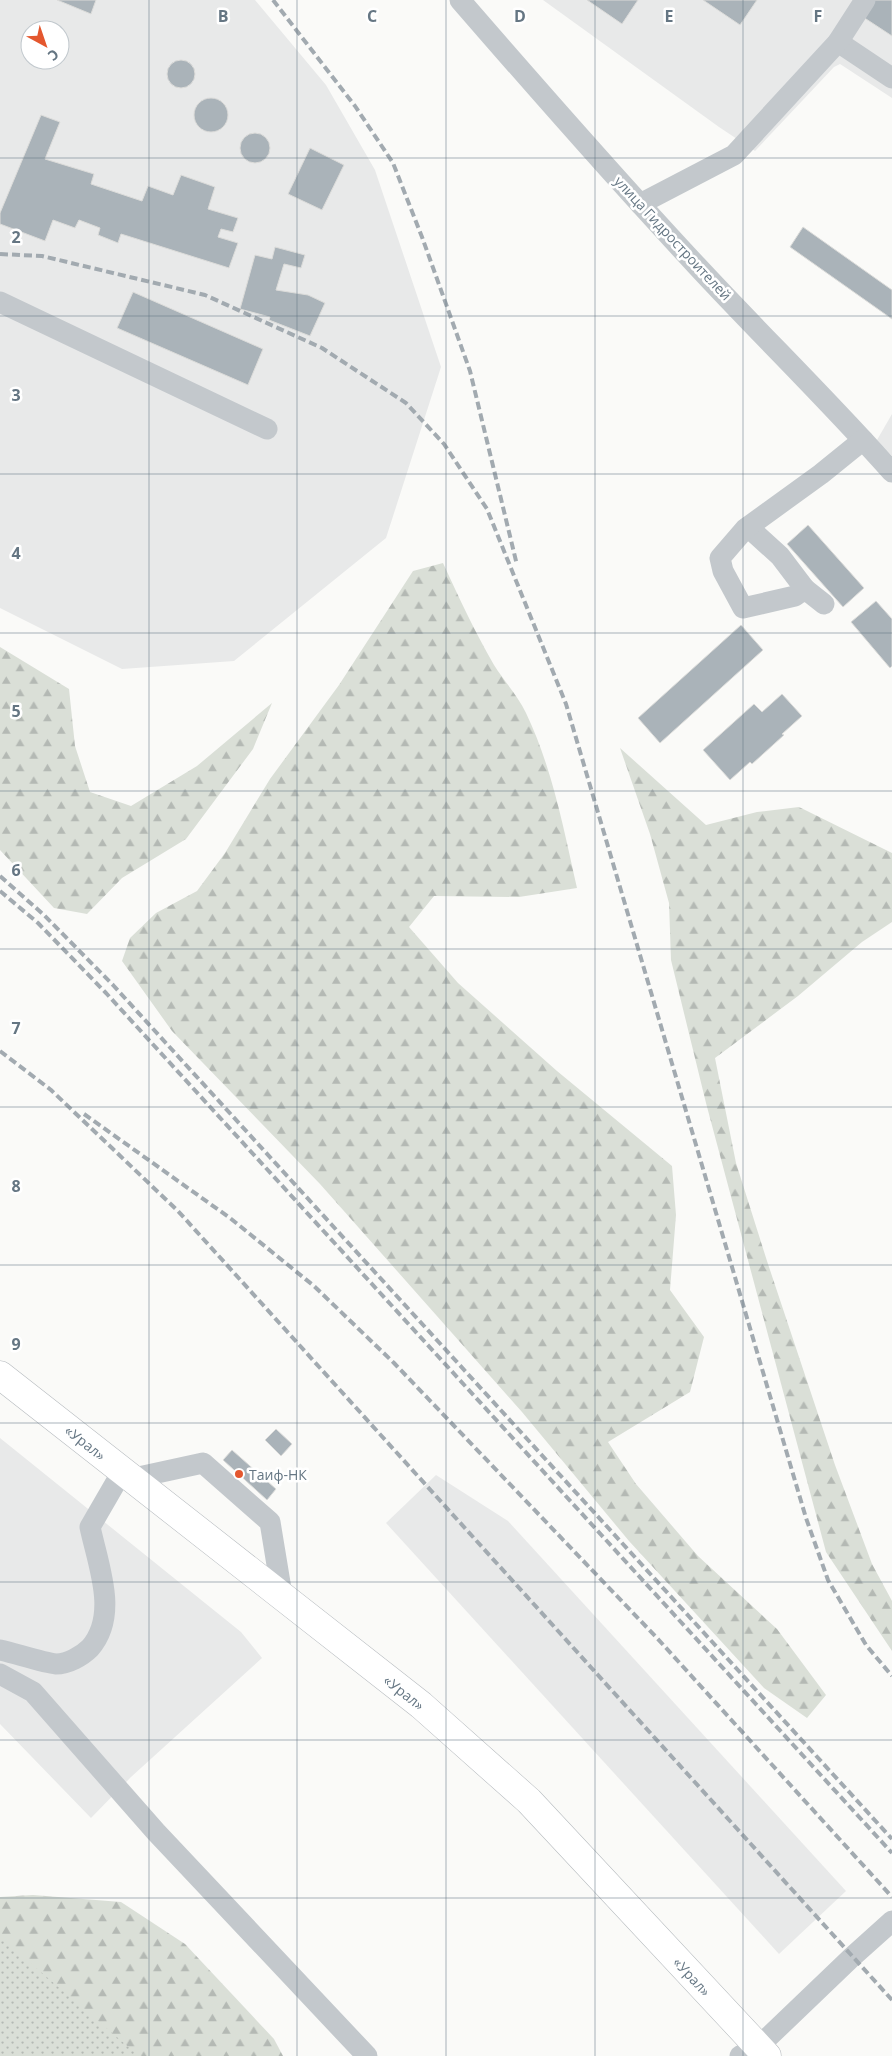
<svg xmlns="http://www.w3.org/2000/svg" width="892" height="2056" font-family="'Open Sans',sans-serif">
<style>
.built{fill:#e8e9e9;fill-rule:evenodd}
.forest{fill:url(#forest-firs)}
.park{fill:url(#park-dots)}
.building{fill:#aab3b9;stroke:#dcdcda}
.lines{fill:none;stroke-linecap:round;stroke-linejoin:round}
.highway-casing{stroke:#b4b9bd;stroke-width:29}
.minor{stroke:#c3c8cc;stroke-width:21}
.highway{stroke:#fff;stroke-width:28}
.rail{stroke:#a2aab0;stroke-width:4;stroke-dasharray:8 4;stroke-linecap:butt}
.grid{fill:none;stroke:#657683;stroke-width:1;stroke-opacity:0.55}
.poi-dot{fill:#e4572e;stroke:#fff;stroke-width:2}
.labels{text-anchor:middle;dominant-baseline:central;stroke-width:5;stroke-linejoin:round;paint-order:stroke}
.street-label{font-size:14px;fill:#657683;stroke:#fff}
.poi-label{font-size:14px;fill:#657683;stroke:#fff;text-anchor:start}
.grid-label{font-size:16px;text-anchor:middle;font-weight:bold;fill:#657683;stroke:#fff;stroke-width:5;stroke-linejoin:round;paint-order:stroke}
</style>
<defs>
<pattern id="forest-firs" width="22" height="20" patternUnits="userSpaceOnUse" patternTransform="scale(1.25)"><rect width="22" height="20" fill="#dadfd7"/><path d="M5 1l3.5 6h-7zM16 11l3.5 6h-7z" fill="#b4b9b4"/></pattern>
<pattern id="park-dots" width="8" height="8" patternUnits="userSpaceOnUse" patternTransform="scale(1.25)"><rect width="8" height="8" fill="#dadfd7"/><path d="M2 2h.1M6 6h.1" fill="none" stroke="#b4b9b4" stroke-width="1.8" stroke-linecap="round"/></pattern>
</defs>
<rect width="100%" height="100%" fill="#fafaf8"/>
<g class="built">
<path d="M 0,0 L 255,0 L 326,85 L 375,170 L 441,367 L 386,538 L 234,661 L 122,669 L 0,608 ZM 30,30 L 60,30 L 60,60 L 30,60 Z"/>
<polygon points="543,0 892,0 892,98 840,64 834,67 755,151 719,127"/>
<polygon points="892,414 892,456 877,440"/>
<polygon points="0,1438 241,1632 262,1658 131,1777 91,1818 0,1724"/>
<polygon points="436,1475 508,1521 846,1891 779,1954 386,1523"/>
</g>
<g class="forest">
<path d="M 443,563 C 459,598 475,632 494,665 C 504,681 518,696 526,713 C 552,767 564,830 577,888 L 519,897 L 434,896 L 409,927 L 458,983 L 557,1071 L 672,1166 L 676,1215 L 670,1290 L 704,1337 L 690,1392 L 608,1442 L 636,1484 L 698,1556 L 777,1629 L 826,1695 L 807,1718 L 764,1688 L 629,1541 L 522,1412 L 320,1184 L 172,1031 L 122,961 L 130,938 L 156,913 L 197,891 L 225,853 L 270,779 L 339,685 L 413,571 Z"/>
<polygon points="0,647 69,689 75,746 90,792 131,806 197,766 272,703 253,749 186,839 122,878 87,914 54,908 0,850"/>
<polygon points="620,748 706,825 757,812 799,807 892,853 892,922 862,942 798,996 715,1058 736,1163 767,1261 835,1465 872,1564 892,1601 892,1651 826,1552 706,1103 671,960 669,903 650,834"/>
<polygon points="33,1895 121,1902 185,1944 274,2039 283,2056 0,2056 0,1897"/>
</g>
<polygon class="park" points="0,1937 139,2056 0,2056"/>
<g class="building">
<polygon points="57,0 96,0 91,14"/>
<polygon points="587,0 638,0 622,24"/>
<polygon points="703,0 757,0 740,25"/>
<polygon points="874,0 892,0 892,36 863,17"/>
<circle cx="181" cy="74" r="14"/>
<circle cx="211" cy="115" r="17"/>
<polygon points="41,115 60,122 45,159 94,174 91,184 142,201 148,186 173,195 181,175 215,187 208,209 238,218 233,232 221,229 218,237 238,243 229,268 121,234 118,243 98,235 100,228 79,220 75,228 53,220 45,241 0,224 0,213"/>
<circle cx="255" cy="148" r="15"/>
<polygon points="310,148 344,165 322,210 288,194"/>
<polygon points="803,227 892,290 892,319 790,247"/>
<polygon points="275,247 305,255 301,268 284,264 276,290 308,295 325,303 310,336 269,320 270,317 240,309 255,255 272,259"/>
<polygon points="133,292 263,349 248,385 117,328"/>
<polygon points="808,525 864,588 843,607 787,544"/>
<polygon points="876,601 892,619 892,666 890,668 851,622"/>
<polygon points="741,625 763,650 660,743 638,718"/>
<polygon points="782,694 802,716 782,734 784,735 752,764 750,762 730,780 703,750 754,704 762,712"/>
<polygon points="276,1429 292,1444 281,1456 265,1440"/>
<polygon points="232,1450 276,1489 267,1500 223,1460"/>
</g>
<g class="lines">
<g class="highway-casing">
<g id="highway">
<path id="s1" d="M 0,1375 L 421,1705 L 529,1801 L 767,2056"/>
</g>
</g>
<g class="minor">
<path d="M 460,0 C 538,90 616,179 697,266 C 761,335 829,401 892,472"/>
<polyline points="838,42 892,78"/>
<polyline points="640,204 734,155 838,42 865,0"/>
<polyline points="0,302 267,429"/>
<polyline points="748,527 780,556 805,589"/>
<polyline points="824,604 805,589 795,596 743,608 723,571 720,558 745,529 821,474 863,440"/>
<polyline points="134,1478 203,1463 270,1522 282,1595"/>
<path d="M 0,1650 C 14,1653 44,1663 56,1664 C 68,1664 82,1656 90,1648 C 119,1615 98,1565 90,1527 L 123,1470"/>
<polyline points="0,1674 33,1692 156,1832 367,2056"/>
<polyline points="740,2056 758,2047 852,1957 892,1921"/>
</g>
<use href="#highway" class="highway"/>
<g class="rail">
<polyline points="273,0 355,106 393,163 422,237 470,371 517,565"/>
<polyline points="0,254 42,256 205,295 322,348 406,403 444,444 487,509 566,704 806,1518 828,1580 866,1645 892,1676"/>
<polyline points="0,876 44,915 113,985 892,1839"/>
<polyline points="0,891 38,923 106,993 892,1853"/>
<polyline points="0,1051 51,1090 178,1211 892,2000"/>
<polyline points="84,1114 230,1218 314,1286 394,1363 657,1638 892,1897"/>
</g>
</g>
<path class="grid" d="M 149,0 L 149,2056M 297,0 L 297,2056M 446,0 L 446,2056M 595,0 L 595,2056M 743,0 L 743,2056M 0,158 L 892,158M 0,316 L 892,316M 0,474 L 892,474M 0,633 L 892,633M 0,791 L 892,791M 0,949 L 892,949M 0,1107 L 892,1107M 0,1265 L 892,1265M 0,1423 L 892,1423M 0,1582 L 892,1582M 0,1740 L 892,1740M 0,1898 L 892,1898"/>
<circle class="poi-dot" cx="239" cy="1474" r="5"/>
<g class="labels">
<g class="street-label">
<text transform="translate(673 238) rotate(47)">улица Гидростроителей</text>
<text stroke="none"><textPath href="#s1" startOffset="109">«Урал»</textPath></text>
<text stroke="none"><textPath href="#s1" startOffset="514">«Урал»</textPath></text>
<text stroke="none"><textPath href="#s1" startOffset="919">«Урал»</textPath></text>
</g>
<g class="poi-label">
<text x="249" y="1474">Таиф-НК</text>
</g>
</g>
<g class="grid-label">
<text x="223" y="22">B</text>
<text x="372" y="22">C</text>
<text x="520" y="22">D</text>
<text x="669" y="22">E</text>
<text x="818" y="22">F</text>
<text x="16" y="243">2</text>
<text x="16" y="401">3</text>
<text x="16" y="559">4</text>
<text x="16" y="717">5</text>
<text x="16" y="876">6</text>
<text x="16" y="1034">7</text>
<text x="16" y="1192">8</text>
<text x="16" y="1350">9</text>
</g>
<g transform="translate(45 45) rotate(140)"><circle r="24" fill="#ffffff" stroke="#c1c8cd"/>
<path d="M0-4L9 19L0 12L-9 19Z" fill="#e4572e"/>
<text y="-8" font-size="14" font-weight="bold" text-anchor="middle" fill="#657683">С</text>
</g>
</svg>
